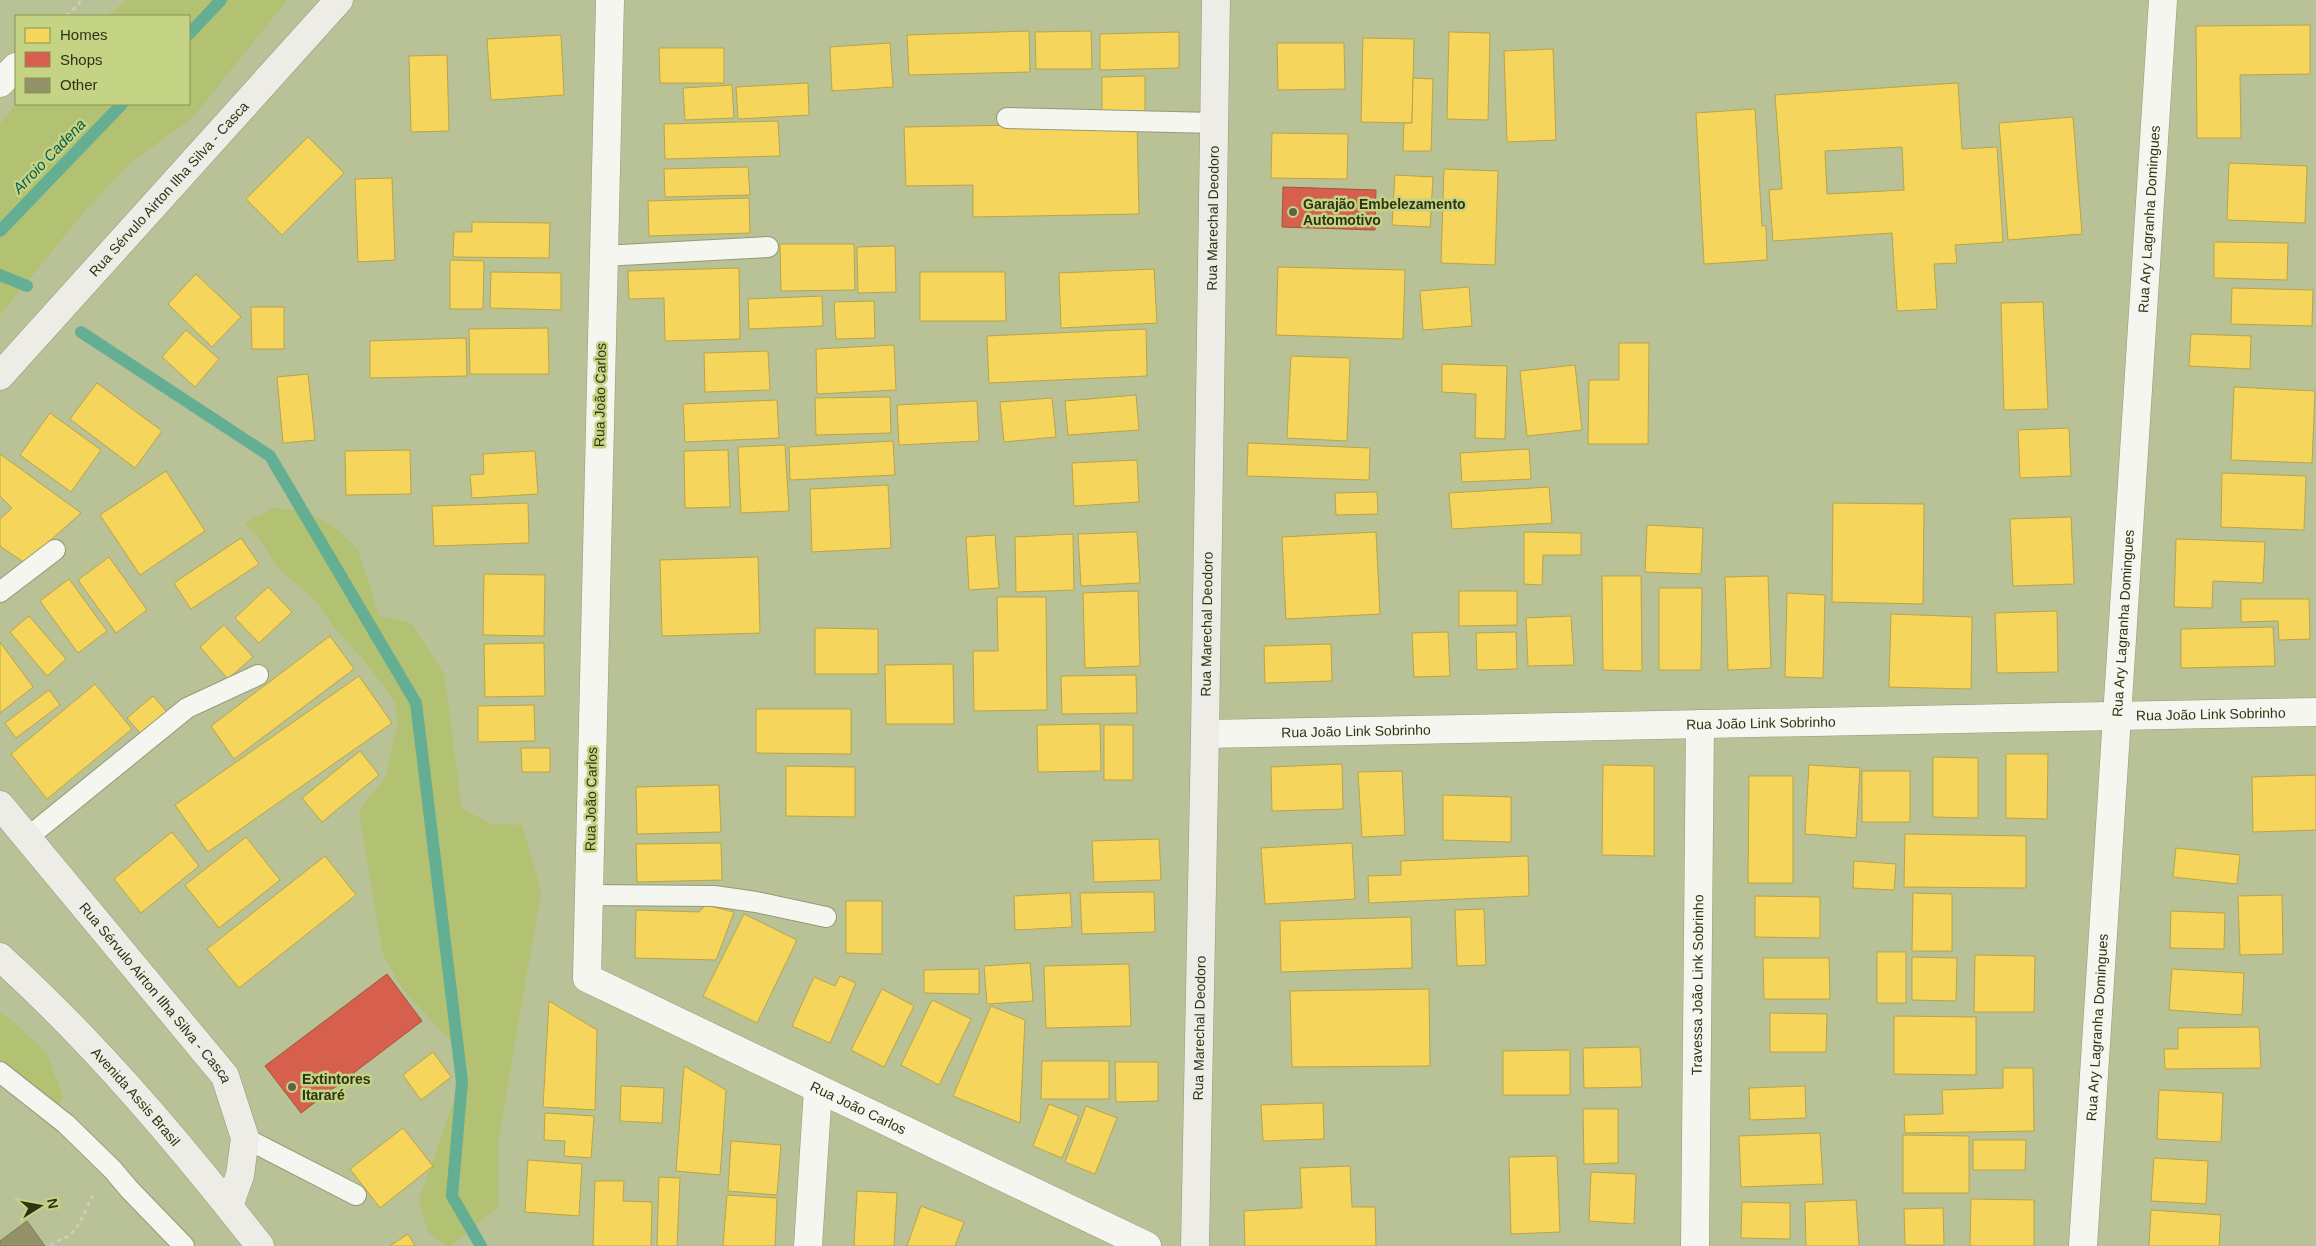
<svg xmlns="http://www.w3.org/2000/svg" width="2316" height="1246" font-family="Helvetica,sans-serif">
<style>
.green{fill:#b3c172}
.homes{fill:#f6d55c;stroke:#baa546;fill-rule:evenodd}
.shops{fill:#d6604d;stroke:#a4533c}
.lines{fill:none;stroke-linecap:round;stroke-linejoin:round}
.stream{stroke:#64ae93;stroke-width:12}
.building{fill:#949367;stroke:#7b7c5c}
.lane-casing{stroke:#949a78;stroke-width:22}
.street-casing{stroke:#949a78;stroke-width:29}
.secondary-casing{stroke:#949a78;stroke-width:29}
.path{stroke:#cacdbf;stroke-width:3;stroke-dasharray:4 4;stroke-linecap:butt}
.lane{stroke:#f4f6ef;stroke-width:20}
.street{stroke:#f4f6ef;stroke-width:28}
.secondary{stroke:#eeece6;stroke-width:28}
.poi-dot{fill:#5f6541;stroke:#c4d384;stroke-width:2}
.labels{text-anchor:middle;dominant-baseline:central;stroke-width:5;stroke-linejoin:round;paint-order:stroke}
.street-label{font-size:14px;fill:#2e3413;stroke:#c4d384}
.poi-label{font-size:14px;font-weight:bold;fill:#2e3413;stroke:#c4d384;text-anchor:start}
.water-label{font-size:15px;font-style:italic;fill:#005b4d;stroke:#c4d384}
</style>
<rect width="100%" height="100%" fill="#b9c196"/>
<g class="green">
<polygon points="127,0 287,0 193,117 130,163 84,212 0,315 0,124 16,104 189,104 189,16 106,16"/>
<polygon points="273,508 307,511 336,528 358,550 379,616 411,623 444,674 462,808 490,824 522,825 541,892 498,1142 498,1207 451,1246 446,1246 428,1232 419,1200 457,1091 452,1043 402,988 383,954 359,811 386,776 397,726 396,704 365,661 335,629 314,599 276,566 261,541 245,523"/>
<polygon points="0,1013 10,1019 46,1052 63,1097 56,1110 0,1070"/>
</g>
<g class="homes">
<polygon points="2310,25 2310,74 2240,75 2241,138 2197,138 2196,26"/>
<polygon points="1029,31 1030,72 909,75 907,35"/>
<polygon points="1091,31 1092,69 1036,69 1035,32"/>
<polygon points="1179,32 1179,68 1100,70 1100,34"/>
<polygon points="1449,32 1490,33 1488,120 1447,119"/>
<polygon points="561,35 564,95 491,100 487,39"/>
<polygon points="1363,38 1414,39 1412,123 1361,122"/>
<polygon points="890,43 893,87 832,91 830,47"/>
<polygon points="1277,43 1344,43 1345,89 1278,90"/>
<polygon points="659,48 724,48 724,83 660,83"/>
<polygon points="1553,49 1556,140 1507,142 1504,51"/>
<polygon points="447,55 449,131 411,132 409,56"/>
<polygon points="1145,76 1145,118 1102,118 1102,77"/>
<polygon points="1413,78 1433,79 1431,151 1403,151 1404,123 1412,123"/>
<polygon points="808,83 809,115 738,119 736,87"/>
<path d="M 1958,83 L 1962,149 L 1997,147 L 2003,242 L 1955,245 L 1957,263 L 1934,264 L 1937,309 L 1897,311 L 1892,233 L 1773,241 L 1769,190 L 1782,189 L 1775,95 ZM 1902,147 L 1904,190 L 1827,194 L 1825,151 Z"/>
<polygon points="732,85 734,118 685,120 683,88"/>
<polygon points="1755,109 1762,226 1766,226 1767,260 1704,264 1696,113"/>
<polygon points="2073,117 2082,234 2008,240 1999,123"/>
<polygon points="778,121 780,156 665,159 664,124"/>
<polygon points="1137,123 1139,214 973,217 973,185 906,186 904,127"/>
<polygon points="1272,133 1348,134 1347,179 1271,178"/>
<polygon points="308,137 344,173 282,235 246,199"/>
<polygon points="2229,163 2307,166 2305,223 2227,220"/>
<polygon points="748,167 750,195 665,197 664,169"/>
<polygon points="1444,169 1498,171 1495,265 1441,263"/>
<polygon points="1395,175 1433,177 1430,227 1392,225"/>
<polygon points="392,178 395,260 358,262 355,179"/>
<polygon points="749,198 750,233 649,236 648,201"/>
<polygon points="472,222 550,223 549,258 453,257 454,232 472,232"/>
<polygon points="2214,242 2288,243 2287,280 2214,278"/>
<polygon points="780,244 854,244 855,290 781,291"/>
<polygon points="895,246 896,292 858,293 857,247"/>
<polygon points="450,260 484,261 483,309 450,309"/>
<polygon points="1278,267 1405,270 1403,339 1276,335"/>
<polygon points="739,268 740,339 665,341 664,298 629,299 628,271"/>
<polygon points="1154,269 1157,323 1061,328 1059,273"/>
<polygon points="491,272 561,273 561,310 490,308"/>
<polygon points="920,272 1005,272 1006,321 920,321"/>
<polygon points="196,274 241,317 212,347 168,304"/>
<polygon points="1469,287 1472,326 1423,330 1420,291"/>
<polygon points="2232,288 2313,290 2312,326 2231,324"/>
<polygon points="822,296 823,326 749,329 748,299"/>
<polygon points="874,301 875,338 836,339 834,302"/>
<polygon points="2043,302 2048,409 2004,410 2001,303"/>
<polygon points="251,307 284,307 284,349 252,349"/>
<polygon points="548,328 549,374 470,374 469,329"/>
<polygon points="1146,329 1147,376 989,383 987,336"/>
<polygon points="186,330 219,359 195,387 162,357"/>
<polygon points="2191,334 2251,336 2250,369 2189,366"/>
<polygon points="466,338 467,376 370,378 370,341"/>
<polygon points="1619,343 1649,343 1648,444 1588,444 1589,380 1619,380"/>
<polygon points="894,345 896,390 817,394 816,349"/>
<polygon points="768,351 770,390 705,392 704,353"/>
<polygon points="1291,356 1350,358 1347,441 1287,438"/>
<polygon points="1442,364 1507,366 1505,439 1475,438 1476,394 1442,392"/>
<polygon points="1575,365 1582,430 1527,436 1520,371"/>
<polygon points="308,374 315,440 283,443 277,377"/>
<polygon points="97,383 162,431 135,468 70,419"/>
<polygon points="2234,387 2315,391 2312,463 2231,460"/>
<polygon points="1136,395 1139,430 1068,435 1065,401"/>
<polygon points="890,397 891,433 816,435 815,398"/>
<polygon points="1052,398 1056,437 1004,442 1000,402"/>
<polygon points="777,400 779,438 685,442 683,404"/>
<polygon points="977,401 979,441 899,445 897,405"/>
<polygon points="50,413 101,450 71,492 20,455"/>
<polygon points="2069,428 2071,476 2020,478 2018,430"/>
<polygon points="893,441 895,475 790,480 789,447"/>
<polygon points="1248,443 1370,448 1369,480 1247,476"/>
<polygon points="785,445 789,511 741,513 738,447"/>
<polygon points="1529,449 1531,479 1462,482 1460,453"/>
<polygon points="410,450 411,494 346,495 345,451"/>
<polygon points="728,450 730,507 685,508 684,451"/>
<polygon points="535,451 538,494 472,498 470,475 484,474 483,454"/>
<polygon points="0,454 81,513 25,563 0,546 0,519 12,508 0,496"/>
<polygon points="1137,460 1139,502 1074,506 1072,463"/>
<polygon points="166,471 205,531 140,575 100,515"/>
<polygon points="2222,473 2306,476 2304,530 2221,527"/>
<polygon points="888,485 891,548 812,552 810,489"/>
<polygon points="1549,487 1552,523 1452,529 1449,493"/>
<polygon points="1377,492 1378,514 1336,515 1335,493"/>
<polygon points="528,503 529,543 434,546 432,506"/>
<polygon points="1833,503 1924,504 1923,604 1832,602"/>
<polygon points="2071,517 2074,584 2013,586 2010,519"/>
<polygon points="1647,525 1703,528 1701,574 1645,572"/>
<polygon points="1137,532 1140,583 1081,586 1078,534"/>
<polygon points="1376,532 1380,614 1286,619 1282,537"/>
<polygon points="1524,532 1581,533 1581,555 1543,555 1542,585 1524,584"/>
<polygon points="1073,534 1074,590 1016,592 1015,537"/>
<polygon points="995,535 999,588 969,590 966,537"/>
<polygon points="241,538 259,564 191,609 174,583"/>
<polygon points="2176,539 2265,542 2263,583 2213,581 2212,608 2174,607"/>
<polygon points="109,557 147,610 116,633 78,580"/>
<polygon points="758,557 760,633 662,636 660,560"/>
<polygon points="484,574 545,575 544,636 483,635"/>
<polygon points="1602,576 1641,576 1642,671 1603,670"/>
<polygon points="1768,576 1771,668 1728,670 1725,577"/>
<polygon points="69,579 107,631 78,653 40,601"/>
<polygon points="268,587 292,612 259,643 235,618"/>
<polygon points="1659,588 1702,588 1701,670 1659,670"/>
<polygon points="1138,591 1140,666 1085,668 1083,593"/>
<polygon points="1459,591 1517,591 1517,625 1459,626"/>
<polygon points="1787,593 1825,595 1823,678 1785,677"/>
<polygon points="997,597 1046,597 1047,710 974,711 973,651 998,651"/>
<polygon points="2241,599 2309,599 2310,639 2279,640 2278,621 2241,622"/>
<polygon points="2057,611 2058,672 1997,673 1995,613"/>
<polygon points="1891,614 1972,617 1971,689 1889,687"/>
<polygon points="29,616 66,659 47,676 10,632"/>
<polygon points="1571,616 1574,665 1528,666 1526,618"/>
<polygon points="224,625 253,657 228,679 200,647"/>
<polygon points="2273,627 2275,666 2181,668 2181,629"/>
<polygon points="815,628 878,629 878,674 815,674"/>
<polygon points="1448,632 1450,676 1414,677 1412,633"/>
<polygon points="1516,632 1517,669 1477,670 1476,633"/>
<polygon points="330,636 354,669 234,759 211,726"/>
<polygon points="0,642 33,687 0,713"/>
<polygon points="544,643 545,696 485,697 484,644"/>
<polygon points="1331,644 1332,681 1265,683 1264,646"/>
<polygon points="953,664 954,724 886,724 885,665"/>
<polygon points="1136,675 1137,713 1062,714 1061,676"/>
<polygon points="359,676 392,723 208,852 175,805"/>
<polygon points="95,684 132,729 47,799 11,754"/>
<polygon points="49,690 60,705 16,738 5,723"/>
<polygon points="153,696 167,712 141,734 127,718"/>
<polygon points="534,705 535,741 478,742 478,706"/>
<polygon points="756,709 851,709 851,754 756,753"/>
<polygon points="1100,724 1101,771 1038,772 1037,725"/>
<rect x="1104" y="725" width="29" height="55"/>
<polygon points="521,748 550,748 550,772 522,772"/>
<polygon points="360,751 379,775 322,822 302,798"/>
<polygon points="2006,754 2048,754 2047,819 2006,818"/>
<polygon points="1933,757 1978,758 1978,818 1933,817"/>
<polygon points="1342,764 1343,809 1272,811 1271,767"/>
<polygon points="1603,765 1654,766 1654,856 1602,855"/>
<polygon points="1809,765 1860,768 1856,838 1805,834"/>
<polygon points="786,766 855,767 855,817 786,816"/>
<polygon points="1402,771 1405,835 1362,837 1358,772"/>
<rect x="1862" y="771" width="48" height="51"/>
<polygon points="2316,775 2316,830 2253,832 2252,777"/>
<polygon points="1749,776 1793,776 1793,883 1748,883"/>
<polygon points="719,785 721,832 637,834 636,787"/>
<polygon points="1443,795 1511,797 1511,842 1443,840"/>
<polygon points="172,832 199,866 141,913 114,879"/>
<polygon points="1905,834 2026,836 2026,888 1904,887"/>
<polygon points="246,837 280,880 219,928 185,885"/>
<polygon points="1159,839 1161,880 1094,882 1092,841"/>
<polygon points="721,843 722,880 637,882 636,844"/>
<polygon points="1352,843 1355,899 1265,904 1261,848"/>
<polygon points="2176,848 2240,855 2237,884 2173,877"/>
<polygon points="325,856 356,895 239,988 207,949"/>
<polygon points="1528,856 1529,896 1369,903 1368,876 1401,875 1401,861"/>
<polygon points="1854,861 1896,864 1894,890 1853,888"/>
<polygon points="1154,892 1155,932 1082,934 1080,893"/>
<polygon points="1070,893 1072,927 1015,930 1014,896"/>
<polygon points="1913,893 1952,894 1952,951 1912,951"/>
<polygon points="2282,895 2283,954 2240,955 2238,896"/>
<polygon points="1755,896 1820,897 1820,938 1755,937"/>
<polygon points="846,901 882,901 882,954 846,953"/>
<polygon points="706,905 734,912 716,960 635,958 636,910 699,912"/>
<polygon points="1484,909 1486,965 1457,966 1455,910"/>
<polygon points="2171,911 2225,913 2224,949 2170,948"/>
<polygon points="744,914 797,940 757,1023 703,996"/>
<polygon points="1411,917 1412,968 1281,972 1280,921"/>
<rect x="1877" y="952" width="29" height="51"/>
<polygon points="1975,955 2035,956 2034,1012 1974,1012"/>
<polygon points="1912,957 1957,958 1956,1001 1912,1000"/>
<polygon points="1763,958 1829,958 1830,999 1764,999"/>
<polygon points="1030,963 1033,1001 987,1004 984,966"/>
<polygon points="1129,964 1131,1026 1046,1028 1044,966"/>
<polygon points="979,969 979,994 924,993 924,970"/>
<polygon points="2172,969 2244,973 2242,1015 2169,1010"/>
<polygon points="840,976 856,983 830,1043 792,1026 814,977 835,986"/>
<polygon points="882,989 914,1006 884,1067 851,1050"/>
<polygon points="1429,989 1430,1066 1292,1067 1290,991"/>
<polygon points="932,1000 971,1019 939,1085 901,1065"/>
<polygon points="549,1001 597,1030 595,1110 543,1107"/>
<polygon points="991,1006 1025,1020 1020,1123 953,1096"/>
<polygon points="1770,1013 1827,1014 1826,1052 1770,1052"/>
<polygon points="1894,1016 1976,1017 1976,1075 1894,1074"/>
<polygon points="2259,1027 2261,1068 2165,1069 2164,1049 2178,1049 2178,1028"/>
<polygon points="1640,1047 1642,1087 1584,1088 1583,1048"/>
<polygon points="1570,1050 1570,1095 1503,1095 1503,1051"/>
<polygon points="433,1052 451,1077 421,1100 403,1075"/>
<polygon points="1042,1061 1109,1061 1109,1099 1041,1099"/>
<polygon points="1115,1062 1158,1062 1158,1101 1116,1102"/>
<polygon points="684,1066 726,1090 720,1175 676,1171"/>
<polygon points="2003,1068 2033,1068 2034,1131 1905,1133 1904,1115 1943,1114 1942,1090 2003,1088"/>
<polygon points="621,1086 664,1088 662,1123 620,1121"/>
<polygon points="1805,1086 1806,1118 1750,1120 1749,1088"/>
<polygon points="2159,1090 2223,1093 2221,1142 2157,1139"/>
<polygon points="1323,1103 1324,1139 1263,1141 1261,1105"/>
<polygon points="1049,1104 1079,1116 1062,1158 1033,1146"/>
<polygon points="1086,1106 1117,1118 1095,1174 1065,1162"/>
<polygon points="1583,1109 1618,1109 1618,1163 1584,1164"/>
<polygon points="545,1113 594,1116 591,1158 564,1156 565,1141 544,1140"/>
<polygon points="403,1128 433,1166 380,1208 350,1169"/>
<polygon points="1820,1133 1823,1184 1741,1187 1739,1136"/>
<polygon points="1903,1135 1969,1136 1969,1193 1903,1193"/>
<polygon points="1973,1140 2026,1140 2025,1170 1973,1170"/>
<polygon points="731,1141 781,1145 777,1195 728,1191"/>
<polygon points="1557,1156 1560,1232 1511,1234 1509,1157"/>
<polygon points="2154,1158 2208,1161 2206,1204 2151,1201"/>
<polygon points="528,1160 582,1164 579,1216 525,1212"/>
<polygon points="1350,1166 1352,1207 1375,1207 1376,1246 1245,1246 1244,1211 1302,1208 1300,1168"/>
<polygon points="1591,1172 1636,1174 1634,1224 1589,1221"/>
<polygon points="659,1177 680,1178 677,1246 657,1246"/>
<polygon points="595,1181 624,1181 623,1201 652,1202 651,1246 593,1246"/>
<polygon points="857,1191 897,1193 894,1246 854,1246"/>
<polygon points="727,1195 777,1198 775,1246 723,1246"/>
<polygon points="1971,1199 2034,1200 2034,1246 1970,1246"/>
<polygon points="1856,1200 1859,1246 1806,1246 1805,1202"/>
<polygon points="1742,1202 1790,1203 1790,1239 1741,1238"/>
<polygon points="921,1206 964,1222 955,1246 907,1246"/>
<polygon points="1943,1208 1944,1245 1905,1245 1904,1209"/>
<polygon points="2151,1210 2221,1215 2219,1246 2149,1246"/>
<polygon points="408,1234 415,1246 390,1246"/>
</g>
<g class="shops">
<polygon points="1283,187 1376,190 1375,230 1282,227"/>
<polygon points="387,974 422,1021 301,1113 265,1066"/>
</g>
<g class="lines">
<g class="stream">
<polyline points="189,34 221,0"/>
<polyline points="0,231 122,104"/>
<polyline points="0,275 27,286"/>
<polyline points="81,332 270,456 416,703 462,1082 452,1196 481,1246"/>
</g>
</g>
<polygon class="building" points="27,1221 45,1246 0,1246 0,1241"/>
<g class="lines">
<g class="lane-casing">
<g id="lane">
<polyline points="1007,118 1214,123"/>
<polyline points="603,256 768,247"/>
<polyline points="0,592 55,550"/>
<polyline points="27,838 187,708 258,675"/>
<polyline points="589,895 714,896 756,902 826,917"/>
<polyline points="0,1072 66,1124 113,1170 129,1189 184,1246"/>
<polyline points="245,1138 356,1195"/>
</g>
</g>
<g class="street-casing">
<g id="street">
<path id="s1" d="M 610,0 L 587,978 L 1147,1246"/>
<polyline points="0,83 16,67"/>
<path id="s2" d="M 1205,734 L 2316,712"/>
<polyline points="808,1246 818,1089"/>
<path id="s3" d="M 1695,1246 L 1700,724"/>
<path id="s4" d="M 2083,1246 L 2163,0"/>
</g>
</g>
<g class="secondary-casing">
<g id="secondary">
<path id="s5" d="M 0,376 L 339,0"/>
<path id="s6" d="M 0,805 L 225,1076 L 245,1138 L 240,1175 L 229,1206"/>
<path id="s7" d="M 0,957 C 96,1044 180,1144 260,1246"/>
<path id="s8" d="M 1195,1246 L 1205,734 L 1216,0"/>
</g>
</g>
<g class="path">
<polyline points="67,16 82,0"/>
<path d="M 51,1246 C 56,1240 62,1240 68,1236 C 80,1228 86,1208 93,1195"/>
</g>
<use href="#lane" class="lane"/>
<use href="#street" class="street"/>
<use href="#secondary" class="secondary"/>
</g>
<g class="poi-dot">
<circle cx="1293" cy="212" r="5"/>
<circle cx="292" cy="1087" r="5"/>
</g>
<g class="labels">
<g class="street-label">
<text stroke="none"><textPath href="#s5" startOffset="252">Rua Sérvulo Airton Ilha Silva - Casca</textPath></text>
<text stroke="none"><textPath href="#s8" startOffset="1028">Rua Marechal Deodoro</textPath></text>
<text stroke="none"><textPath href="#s4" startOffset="1029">Rua Ary Lagranha Domingues</textPath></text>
<text transform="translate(600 395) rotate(-89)">Rua João Carlos</text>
<text stroke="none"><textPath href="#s8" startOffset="622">Rua Marechal Deodoro</textPath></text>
<text stroke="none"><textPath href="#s4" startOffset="624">Rua Ary Lagranha Domingues</textPath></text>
<text stroke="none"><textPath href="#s2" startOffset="1006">Rua João Link Sobrinho</textPath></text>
<text stroke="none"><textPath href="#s2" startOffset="556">Rua João Link Sobrinho</textPath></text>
<text stroke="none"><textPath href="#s2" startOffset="151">Rua João Link Sobrinho</textPath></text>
<text transform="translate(591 799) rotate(-89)">Rua João Carlos</text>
<text stroke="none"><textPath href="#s3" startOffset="261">Travessa João Link Sobrinho</textPath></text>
<text stroke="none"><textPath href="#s6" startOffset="244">Rua Sérvulo Airton Ilha Silva - Casca</textPath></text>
<text stroke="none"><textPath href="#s4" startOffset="219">Rua Ary Lagranha Domingues</textPath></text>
<text stroke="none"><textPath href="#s8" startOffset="218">Rua Marechal Deodoro</textPath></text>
<text stroke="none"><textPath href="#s7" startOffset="195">Avenida Assis Brasil</textPath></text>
<text stroke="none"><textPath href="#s1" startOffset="1279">Rua João Carlos</textPath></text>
</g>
<g class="poi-label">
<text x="1303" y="204">Garajão Embelezamento<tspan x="1303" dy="16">Automotivo</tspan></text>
<text x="302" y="1079">Extintores<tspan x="302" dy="16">Itararé</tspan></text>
</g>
<g class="water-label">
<text transform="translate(49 156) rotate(-46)">Arroio Cadena</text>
</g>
</g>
<rect x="15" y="15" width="175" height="90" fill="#c4d384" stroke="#889357"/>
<rect x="25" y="28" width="25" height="15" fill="#f6d55c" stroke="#889357"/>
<text x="60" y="40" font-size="15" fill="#2e3413">Homes</text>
<rect x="25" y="52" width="25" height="15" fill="#d6604d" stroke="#889357"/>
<text x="60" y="65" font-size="15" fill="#2e3413">Shops</text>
<rect x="25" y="78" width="25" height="15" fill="#949367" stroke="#889357"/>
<text x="60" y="90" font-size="15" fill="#2e3413">Other</text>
<g transform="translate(40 1206) rotate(79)" stroke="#c4d384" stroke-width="4" paint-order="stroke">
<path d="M0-4L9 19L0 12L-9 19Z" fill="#2e3413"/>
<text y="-8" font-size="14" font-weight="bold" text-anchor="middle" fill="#2e3413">N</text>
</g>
</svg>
